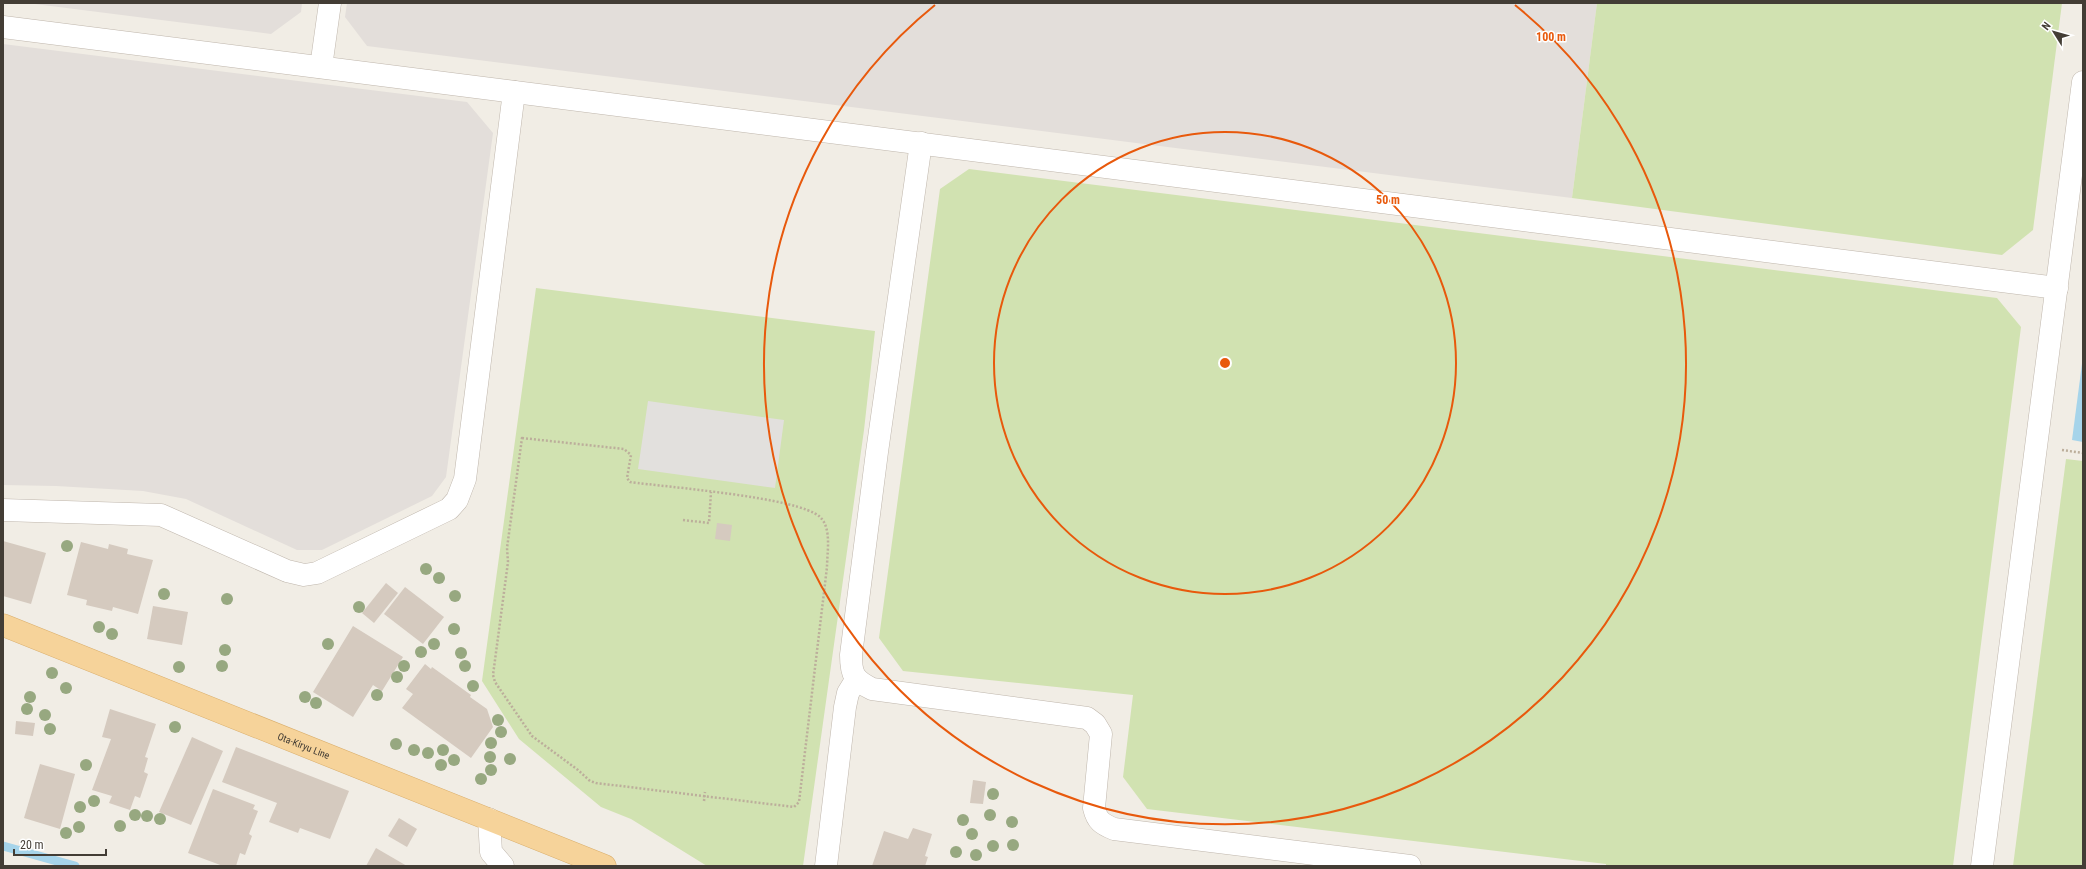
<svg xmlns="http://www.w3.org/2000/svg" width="2086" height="869" font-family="'Roboto Condensed',sans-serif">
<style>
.industrial{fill:#e3deda}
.green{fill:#d1e2b1}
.parking{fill:#e2e0dd}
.water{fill:#a6d4ea}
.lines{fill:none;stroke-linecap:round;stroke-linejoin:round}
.stream{stroke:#a6d4ea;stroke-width:9}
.building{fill:#d5cabf}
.minor-casing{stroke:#bfb6ac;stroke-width:23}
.major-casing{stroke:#d9ae6c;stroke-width:23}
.path{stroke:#bcae9b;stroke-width:2.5;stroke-dasharray:2 2;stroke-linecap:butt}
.minor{stroke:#fff;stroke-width:22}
.major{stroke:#f6d39a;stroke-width:22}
.tree{fill:#97a880}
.ring{fill:none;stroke:#e8590c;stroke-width:2}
.labels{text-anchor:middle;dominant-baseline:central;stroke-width:3;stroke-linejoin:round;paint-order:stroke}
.street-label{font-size:10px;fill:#433d35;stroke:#fff}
.centre{fill:#e8590c;stroke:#fff;stroke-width:2}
.ring-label{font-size:12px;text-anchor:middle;font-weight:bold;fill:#e8590c;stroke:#fff;stroke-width:3;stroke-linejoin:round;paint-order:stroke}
</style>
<rect width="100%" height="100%" fill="#f1ede5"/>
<g class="industrial">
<polygon points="27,3 302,3 301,12 271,34"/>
<polygon points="347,3 1597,3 1572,198 367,46 345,17"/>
<polygon points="3,44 467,102 493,133 446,477 432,496 322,550 297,550 186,499 143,491 56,486 3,485"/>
</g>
<g class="green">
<polygon points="1597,3 2062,3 2033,230 2002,255 1572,198"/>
<polygon points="969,169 1997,298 2021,327 1953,866 1606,866 1606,864 1147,809 1123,777 1133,695 903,671 879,638 940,189"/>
<polygon points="536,288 875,331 864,430 803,866 707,866 631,819 601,807 519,739 482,681"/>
<polygon points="2066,459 2083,461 2083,866 2013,866"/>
</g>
<polygon class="parking" points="648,401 784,420 775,488 638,469"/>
<polygon class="water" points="2083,356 2083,442 2072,440"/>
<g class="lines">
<polyline class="stream" points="3,846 75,866"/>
</g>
<g class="building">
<polygon points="717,523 732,525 730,541 715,539"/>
<polygon points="3,541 46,553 31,604 3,596"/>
<polygon points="81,542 108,549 109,544 128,549 127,554 153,560 138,614 113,607 112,611 86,605 87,600 67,595"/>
<polygon points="386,583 398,593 374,623 362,613"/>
<polygon points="405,587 444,617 423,644 384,614"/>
<polygon points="153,606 188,612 182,645 147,639"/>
<polygon points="353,626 403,657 382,691 373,685 353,717 313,692"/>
<polygon points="425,664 431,669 432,667 471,695 470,697 487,709 493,727 471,758 402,708 413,694 406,689"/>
<polygon points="110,709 156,724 145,757 148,758 144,772 148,774 140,798 135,796 130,810 109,803 112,796 92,790 111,739 102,737"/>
<polygon points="16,721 35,723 33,736 15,734"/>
<polygon points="192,737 223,751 191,825 159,812"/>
<polygon points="236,747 349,791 330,839 300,828 298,833 269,822 277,803 222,782"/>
<polygon points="40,764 75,774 60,829 24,818"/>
<polygon points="973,780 986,782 983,804 970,803"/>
<polygon points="213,789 255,805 253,809 258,811 249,834 252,836 245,855 240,853 236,866 223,866 188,853"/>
<polygon points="399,818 417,829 407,847 388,836"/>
<polygon points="913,828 932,834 925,856 928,857 925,866 872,866 884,831 908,839"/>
<polygon points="376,848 407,866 366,866"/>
</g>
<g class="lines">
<g class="minor-casing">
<g id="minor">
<polyline points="3,27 2057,288"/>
<polyline points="321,67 330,3"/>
<path d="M 921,143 L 877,452 L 851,655 C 851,675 854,680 872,689 L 1087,718 L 1095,724 L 1101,734 L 1094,808 C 1097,821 1102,824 1114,829 L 1410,866"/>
<polyline points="3,510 161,515 287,571 304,575 317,573 449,509 457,500 465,479 514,92"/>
<polyline points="489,819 491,852 503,866"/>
<polyline points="826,866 845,707 848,693 856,680"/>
<polyline points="1982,866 2083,82"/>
</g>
</g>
<g class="major-casing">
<g id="major">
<path id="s1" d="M 3,625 L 605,866"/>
</g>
</g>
<g class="path">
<path d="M 522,438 L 624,449 L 631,455 L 627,478 L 630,482 C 665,487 799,497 820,517 C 832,528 827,553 827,567 L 799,802 L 794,807 L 596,783 L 590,781 L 578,770 L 532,736 L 495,682 L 493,675 L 508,562 L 507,548 Z"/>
<polyline points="2062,450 2083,453"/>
<polyline points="683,520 709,523 711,492"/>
<polyline points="704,801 705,792"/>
</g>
<use href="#minor" class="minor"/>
<use href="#major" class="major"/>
</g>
<g class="tree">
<circle cx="67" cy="546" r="6"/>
<circle cx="426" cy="569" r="6"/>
<circle cx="439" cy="578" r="6"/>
<circle cx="164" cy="594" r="6"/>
<circle cx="455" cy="596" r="6"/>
<circle cx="227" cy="599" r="6"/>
<circle cx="359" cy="607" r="6"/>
<circle cx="99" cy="627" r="6"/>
<circle cx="454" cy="629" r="6"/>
<circle cx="112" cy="634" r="6"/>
<circle cx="328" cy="644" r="6"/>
<circle cx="434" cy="644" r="6"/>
<circle cx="225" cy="650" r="6"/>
<circle cx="421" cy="652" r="6"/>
<circle cx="461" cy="653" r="6"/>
<circle cx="222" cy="666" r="6"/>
<circle cx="404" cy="666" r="6"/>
<circle cx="465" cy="666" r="6"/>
<circle cx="179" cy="667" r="6"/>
<circle cx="52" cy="673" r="6"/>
<circle cx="397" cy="677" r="6"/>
<circle cx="473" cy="686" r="6"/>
<circle cx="66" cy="688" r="6"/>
<circle cx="377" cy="695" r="6"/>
<circle cx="30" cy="697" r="6"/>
<circle cx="305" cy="697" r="6"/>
<circle cx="316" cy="703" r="6"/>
<circle cx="27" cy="709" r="6"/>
<circle cx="45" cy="715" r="6"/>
<circle cx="498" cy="720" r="6"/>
<circle cx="175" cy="727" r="6"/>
<circle cx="50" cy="729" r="6"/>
<circle cx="501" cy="732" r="6"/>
<circle cx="491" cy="743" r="6"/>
<circle cx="396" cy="744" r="6"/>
<circle cx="414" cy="750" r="6"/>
<circle cx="443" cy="750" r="6"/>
<circle cx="428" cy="753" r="6"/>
<circle cx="490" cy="757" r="6"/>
<circle cx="510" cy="759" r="6"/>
<circle cx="454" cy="760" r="6"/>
<circle cx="86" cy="765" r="6"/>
<circle cx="441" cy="765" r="6"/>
<circle cx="491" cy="770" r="6"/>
<circle cx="481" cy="779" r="6"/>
<circle cx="993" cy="794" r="6"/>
<circle cx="94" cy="801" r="6"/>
<circle cx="80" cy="807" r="6"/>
<circle cx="135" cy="815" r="6"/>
<circle cx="990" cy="815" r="6"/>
<circle cx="147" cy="816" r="6"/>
<circle cx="160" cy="819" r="6"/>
<circle cx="963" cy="820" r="6"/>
<circle cx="1012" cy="822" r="6"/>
<circle cx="120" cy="826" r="6"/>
<circle cx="79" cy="827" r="6"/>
<circle cx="66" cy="833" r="6"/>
<circle cx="972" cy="834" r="6"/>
<circle cx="1013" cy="845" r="6"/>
<circle cx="993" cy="846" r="6"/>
<circle cx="956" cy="852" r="6"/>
<circle cx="976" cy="855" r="6"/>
</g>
<g class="ring">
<circle cx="1225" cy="363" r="231"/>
<path d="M1515 5A461 461 0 1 1 935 5"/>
</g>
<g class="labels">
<g class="street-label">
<text stroke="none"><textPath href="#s1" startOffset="324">Ota-Kiryu Line</textPath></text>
</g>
</g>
<circle cx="1225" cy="363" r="6" class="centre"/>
<g class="ring-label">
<text x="1551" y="41">100 m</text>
<text x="1388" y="204">50 m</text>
</g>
<rect width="2086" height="869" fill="none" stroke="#433d35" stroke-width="8"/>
<g transform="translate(2054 32) rotate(307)" stroke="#ffffff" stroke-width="3" paint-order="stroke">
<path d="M0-3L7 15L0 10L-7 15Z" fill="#433d35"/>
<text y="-6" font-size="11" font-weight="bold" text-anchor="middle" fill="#433d35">N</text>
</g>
<path d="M14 849v6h92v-6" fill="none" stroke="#433d35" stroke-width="2"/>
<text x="20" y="849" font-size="12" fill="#433d35" stroke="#ffffff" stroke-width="3" paint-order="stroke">20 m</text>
</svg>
